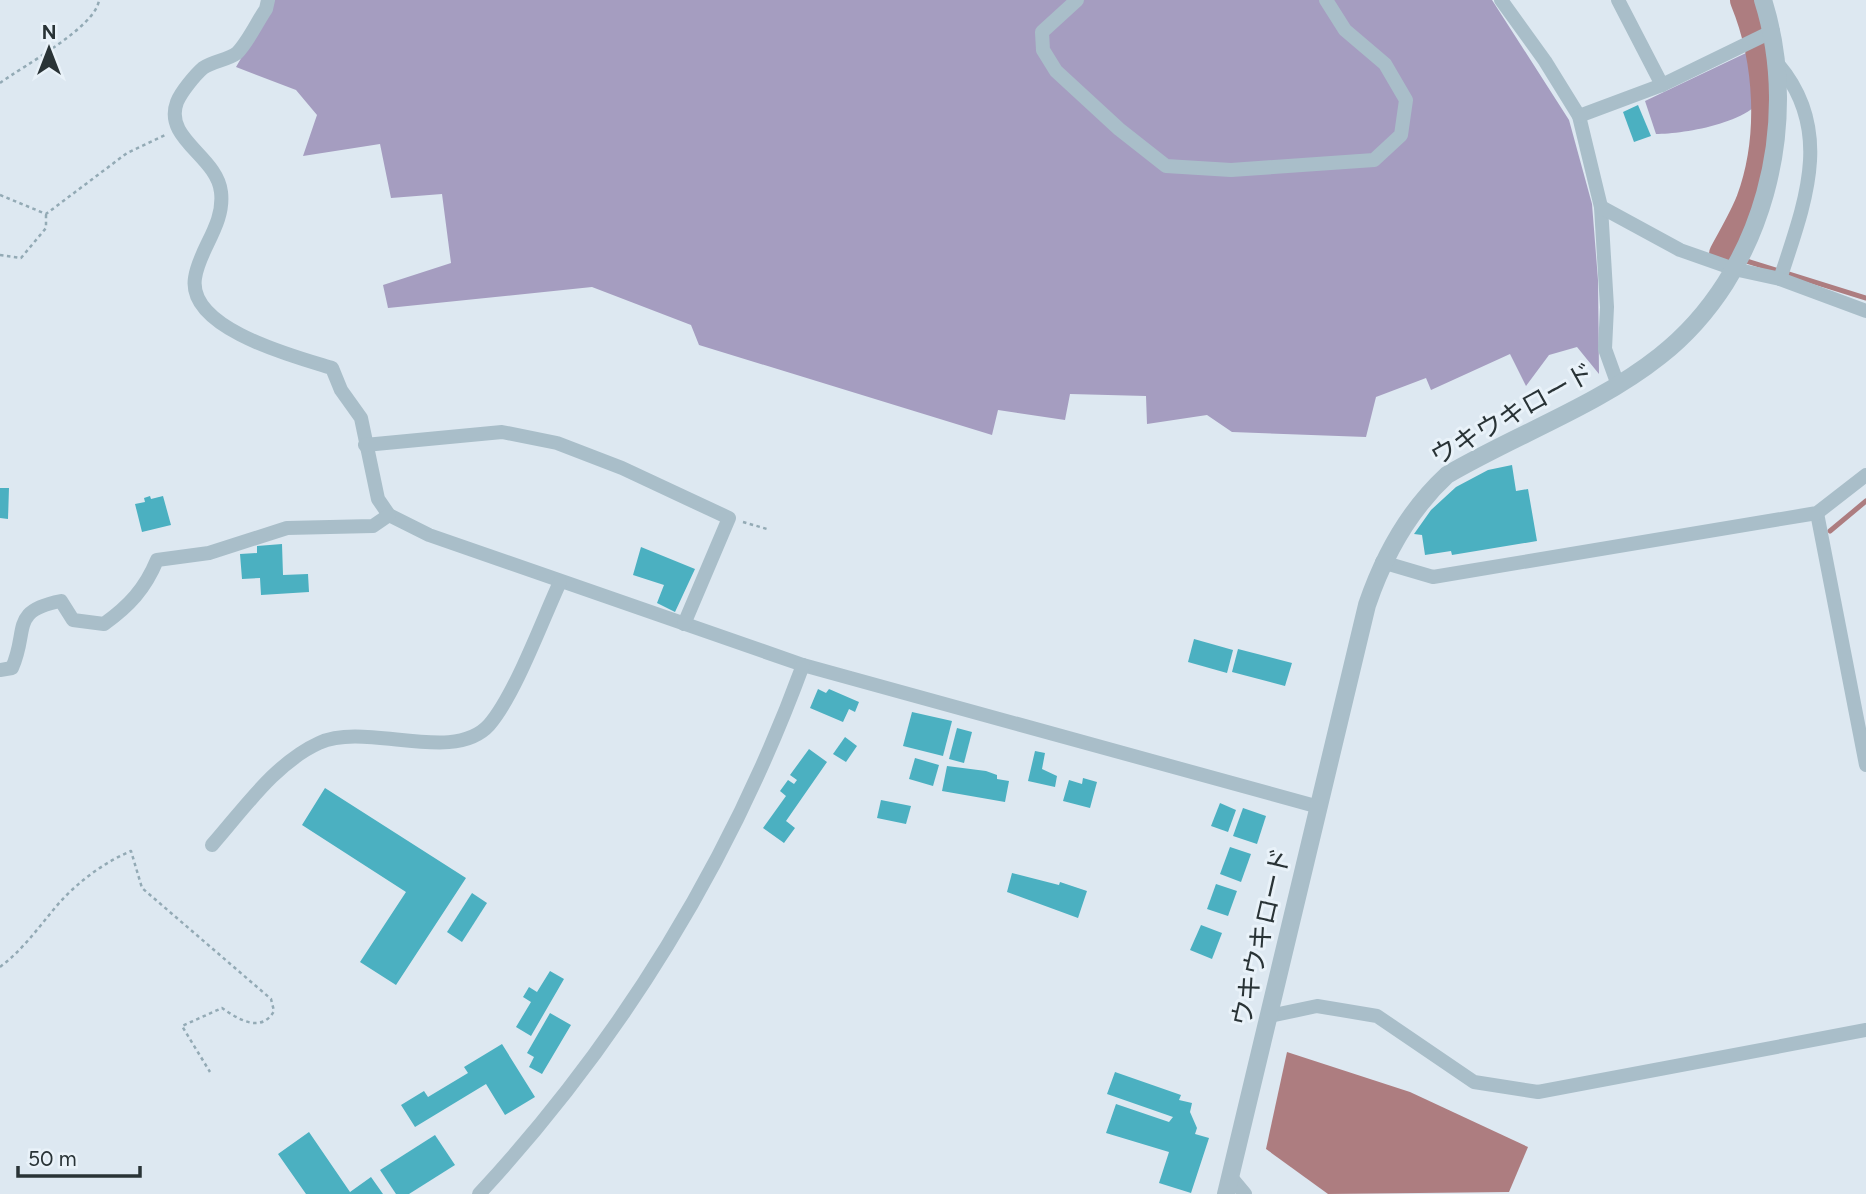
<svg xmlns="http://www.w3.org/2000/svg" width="1866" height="1194" font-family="Figtree,'Noto Sans JP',sans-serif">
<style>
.green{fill:#a59dc0}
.water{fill:#ad7d80}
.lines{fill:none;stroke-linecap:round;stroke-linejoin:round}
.stream{stroke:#ad7d80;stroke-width:5}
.river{stroke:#ad7d80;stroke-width:30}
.building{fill:#4bb0c1}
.path{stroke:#93aab5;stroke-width:2.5;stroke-dasharray:3.5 3.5;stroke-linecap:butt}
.minor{stroke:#a9bec9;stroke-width:14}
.tertiary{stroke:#a9bec9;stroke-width:18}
.labels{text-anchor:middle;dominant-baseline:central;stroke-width:6;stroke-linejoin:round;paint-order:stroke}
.street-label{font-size:26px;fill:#293336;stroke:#e9f2f9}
</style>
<rect width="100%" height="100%" fill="#dde8f1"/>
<g class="green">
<polygon points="275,0 1492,0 1569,120 1592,204 1598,280 1599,374 1577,347 1549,355 1526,386 1510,354 1431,390 1426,378 1376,397 1366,437 1232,432 1207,415 1147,424 1146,396 1070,394 1065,420 998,410 992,435 699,345 691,325 592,287 388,308 383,285 451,263 442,194 391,198 380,144 303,156 317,115 296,90 236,67"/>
<path d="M 1765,44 C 1765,57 1770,75 1767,88 C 1761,122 1684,134 1656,134 L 1645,101 Z"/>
</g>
<polygon class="water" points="1287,1052 1410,1092 1528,1147 1509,1192 1328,1194 1266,1149"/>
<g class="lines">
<g class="stream">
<polyline points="1724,254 1866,298"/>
<polyline points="1830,531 1866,501"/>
</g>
<path class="river" d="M 1724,254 C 1733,237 1744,219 1751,201 C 1774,139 1770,61 1745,0"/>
</g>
<g class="building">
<polygon points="1638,105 1651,136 1634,142 1623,112"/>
<polygon points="1512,465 1516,491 1528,489 1537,541 1452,555 1451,551 1425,555 1422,535 1414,534 1431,510 1456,487 1488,470"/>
<polygon points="0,488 9,488 8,519 0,518"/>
<polygon points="150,496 151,499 163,496 171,525 142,532 135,504 145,502 144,498"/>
<polygon points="282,544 283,575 308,574 309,592 261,595 260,578 242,579 240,554 257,553 257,546"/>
<polygon points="641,547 695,569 675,612 657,603 664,585 633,575"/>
<polygon points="1194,639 1233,650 1227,673 1188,662"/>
<polygon points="1238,649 1292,663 1285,686 1232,672"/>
<polygon points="818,689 826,693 829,689 859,702 855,712 849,709 843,722 810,708"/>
<polygon points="912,712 952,721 943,756 903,746"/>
<polygon points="957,728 972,732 964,763 949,759"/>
<polygon points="845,737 857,746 846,762 833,754"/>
<polygon points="809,749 827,762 786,821 795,828 784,843 763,828 786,796 780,791 788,780 794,784 797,780 790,775"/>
<polygon points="1035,751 1045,753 1042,769 1057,776 1055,787 1028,781"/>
<polygon points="915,758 939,765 933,786 909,779"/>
<polygon points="947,766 986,771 997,775 997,779 1009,781 1005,802 942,791"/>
<polygon points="1083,778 1097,782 1090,808 1063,801 1069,780 1082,784"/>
<polygon points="325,788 466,878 396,985 360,962 406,892 302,825"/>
<polygon points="881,800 911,806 906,824 877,818"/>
<polygon points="1220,803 1236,810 1228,832 1211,826"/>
<polygon points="1243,808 1266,816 1257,844 1233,836"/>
<polygon points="1230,847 1251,854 1241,882 1220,874"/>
<polygon points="1012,873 1059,885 1060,882 1087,891 1078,918 1007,892"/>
<polygon points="1216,884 1237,891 1228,916 1207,909"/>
<polygon points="472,893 487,903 462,942 447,932"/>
<polygon points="1201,925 1222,933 1212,959 1190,950"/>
<polygon points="550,971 564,979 531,1036 516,1027 531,1002 523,997 529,987 537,992"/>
<polygon points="550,1013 571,1025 542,1074 529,1067 534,1057 527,1053"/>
<polygon points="502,1044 535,1097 505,1115 486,1084 415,1127 401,1105 424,1091 428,1097 468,1073 464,1067"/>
<polygon points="1115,1072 1181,1095 1179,1100 1192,1103 1190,1112 1197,1128 1195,1134 1209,1138 1191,1193 1159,1183 1169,1152 1106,1133 1116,1104 1169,1122 1173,1117 1107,1094"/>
<polygon points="309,1132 350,1192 371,1177 383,1194 306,1194 278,1154"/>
<polygon points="435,1135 455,1165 409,1194 396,1194 380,1170"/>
</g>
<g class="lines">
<g class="path">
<path d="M 0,83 C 23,66 96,27 99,0"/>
<polyline points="0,195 46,214 127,153 165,135"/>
<polyline points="0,255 21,258 46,228 46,215"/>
<polyline points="743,522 767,529"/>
<path d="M 0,967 C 25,948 40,925 60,902 C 79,881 105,862 131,851 L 142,888 L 271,999 L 274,1011 C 261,1034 238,1019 222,1008 L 182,1026 L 210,1072"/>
</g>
<g class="minor">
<path d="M 268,0 L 266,9 C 257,22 248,42 237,53 C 228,60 213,61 203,68 C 195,75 181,92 177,102 C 163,139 217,156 221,192 C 225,225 199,249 195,278 C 187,329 296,357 332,368 L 341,390 L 361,418 L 378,499 L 389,515 L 429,535 L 803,665 L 1319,807"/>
<polyline points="1077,0 1042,32 1043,50 1056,71 1119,129 1166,166 1231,170 1374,160 1401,135 1406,100 1385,64 1345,30 1326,0"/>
<polyline points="1501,0 1545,61 1579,116 1601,207 1607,307 1605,349 1618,385"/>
<polyline points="1618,0 1662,85"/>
<path d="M 1778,64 C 1835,131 1804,205 1780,279"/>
<polyline points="1579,116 1662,85 1773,31"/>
<polyline points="1601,207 1680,250 1734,269 1780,279 1866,311"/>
<polyline points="365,445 502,432 557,443 622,468 729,518 684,624"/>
<polyline points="1817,513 1866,765"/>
<polyline points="1382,562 1433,577 1817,513 1866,475"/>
<path d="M 0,670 L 12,668 C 29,630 9,611 61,601 L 73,620 L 104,624 C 129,606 145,589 157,560 L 209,553 L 287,528 L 373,526 L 389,515"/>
<path d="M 212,845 C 243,810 275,763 319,743 C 366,721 453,765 489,725 C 515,695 542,621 560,582"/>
<polyline points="1270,1016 1317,1006 1377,1016 1474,1082 1538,1092 1866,1030"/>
<polyline points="1230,1176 1245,1194"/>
<path d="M 479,1194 C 621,1041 731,861 803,665"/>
</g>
<path class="tertiary" d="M 1226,1194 L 1367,605 C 1384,555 1408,511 1447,475 C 1517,434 1597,406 1660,356 C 1764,274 1802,123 1763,0"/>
</g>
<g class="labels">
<g class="street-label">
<text transform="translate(1512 414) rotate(-29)">ウキウキロード</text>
<text transform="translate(1261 937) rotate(-77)">ウキウキロード</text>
</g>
</g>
<g transform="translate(49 49)" stroke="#e9f2f9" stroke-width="5" paint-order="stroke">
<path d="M0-5L12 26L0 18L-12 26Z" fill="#293336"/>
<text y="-10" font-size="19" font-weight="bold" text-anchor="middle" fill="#293336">N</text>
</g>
<path d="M18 1166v10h122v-10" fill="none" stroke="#293336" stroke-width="3.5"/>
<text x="28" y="1166" font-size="21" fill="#293336" stroke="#e9f2f9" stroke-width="5" paint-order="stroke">50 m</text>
</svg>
